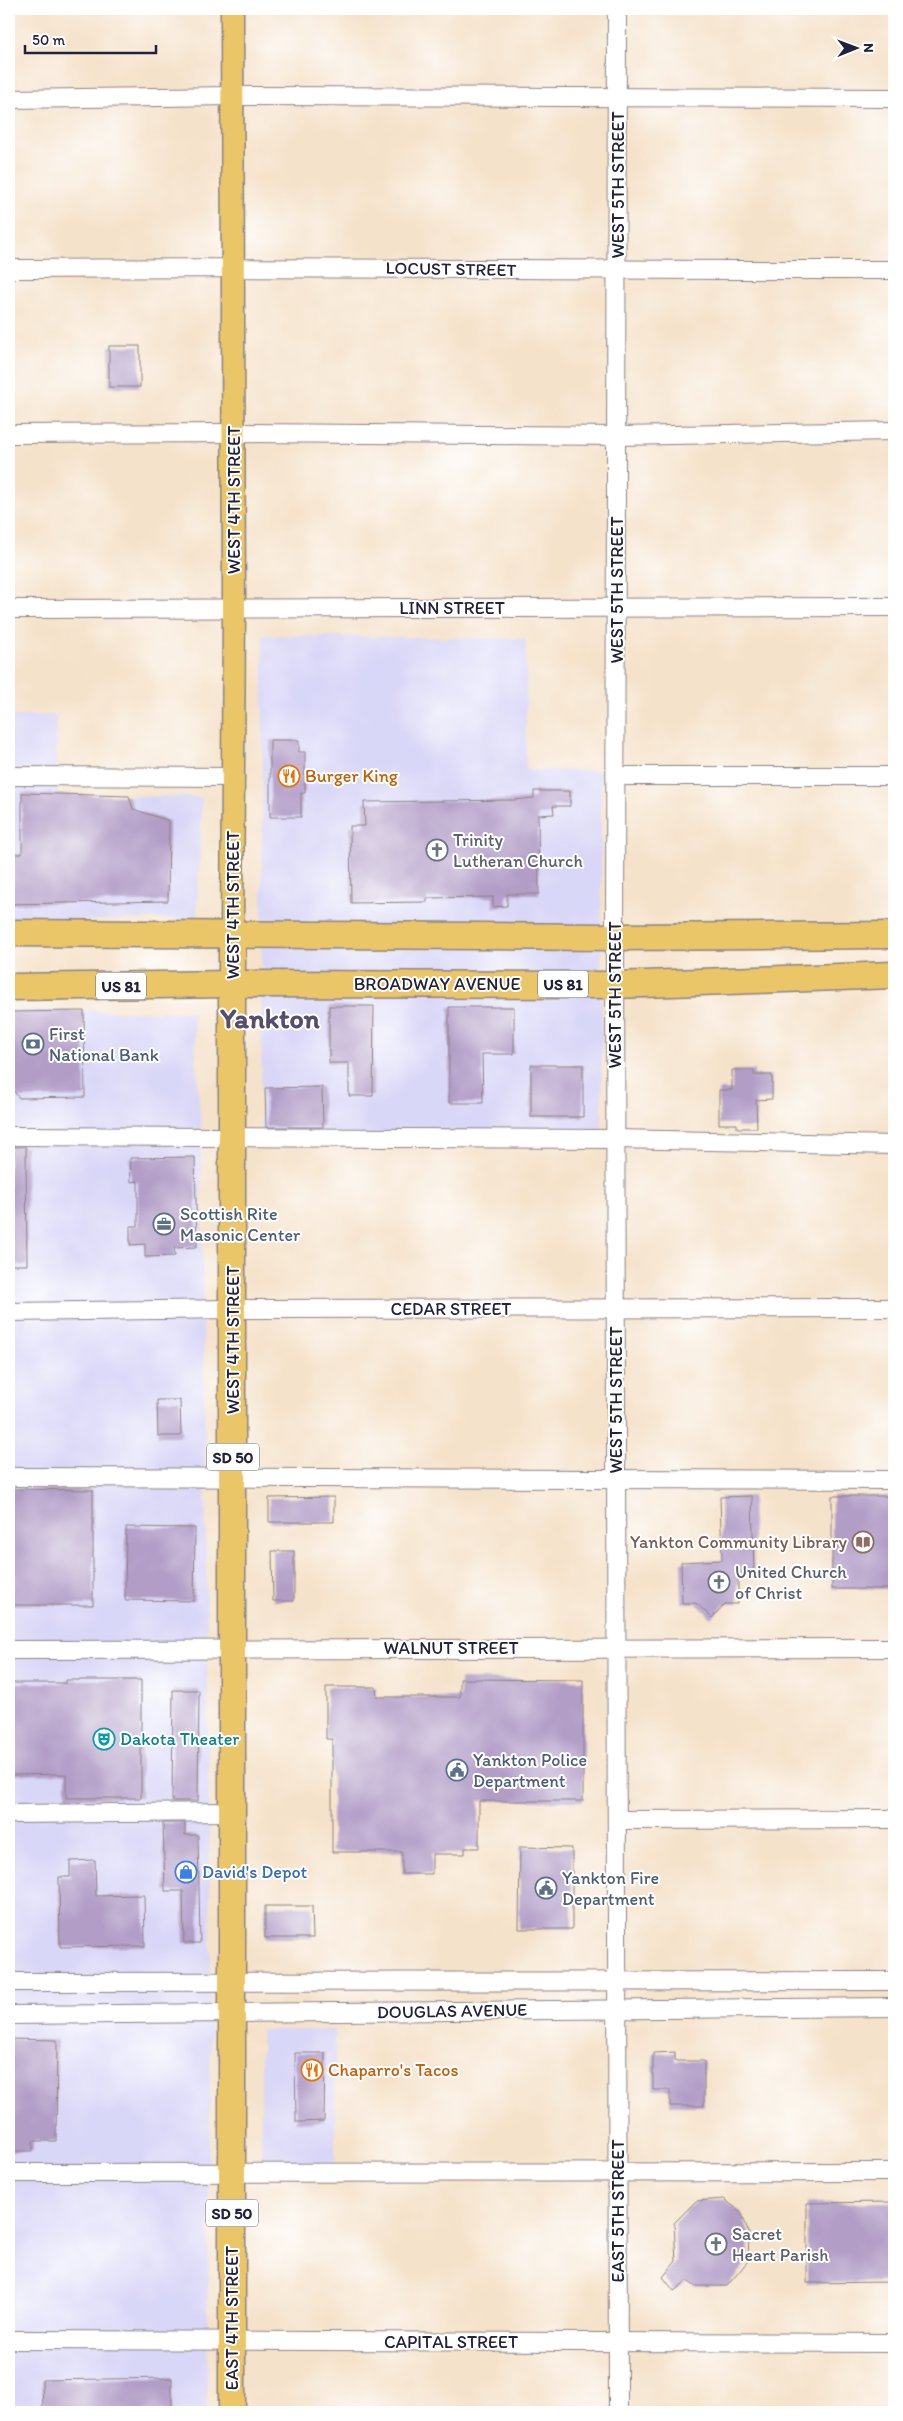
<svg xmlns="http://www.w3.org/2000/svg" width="903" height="2421" font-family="Itim,sans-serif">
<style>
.built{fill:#d9d7f7}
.building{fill:#b29dc7}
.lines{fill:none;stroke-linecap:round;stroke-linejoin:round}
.minor-casing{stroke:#8c8282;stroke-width:20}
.major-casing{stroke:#8c8282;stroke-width:25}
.highway-casing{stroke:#8c8282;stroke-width:29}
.minor{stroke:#fff;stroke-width:18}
.major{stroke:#ebc669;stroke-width:22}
.highway{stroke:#ebc669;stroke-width:26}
.labels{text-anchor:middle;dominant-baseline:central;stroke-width:4;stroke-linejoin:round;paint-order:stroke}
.shield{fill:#fff;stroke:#646476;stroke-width:1}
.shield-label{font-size:16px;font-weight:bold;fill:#22223b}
.street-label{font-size:18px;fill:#22223b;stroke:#fff}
.food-label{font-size:18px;fill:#c56008;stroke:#fff;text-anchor:start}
.worship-label{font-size:18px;fill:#5b616d;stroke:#fff;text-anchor:start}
.service-label{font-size:18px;fill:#4e5e75;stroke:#fff;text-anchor:start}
.education-label{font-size:18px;fill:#785e54;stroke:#fff;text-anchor:end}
.culture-label{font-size:18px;fill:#0d838f;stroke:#fff;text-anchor:start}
.shop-label{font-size:18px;fill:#366cbe;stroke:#fff;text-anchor:start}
.town-label{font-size:28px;font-weight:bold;fill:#544d6c;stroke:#fff}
</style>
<rect width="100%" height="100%" fill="#fff"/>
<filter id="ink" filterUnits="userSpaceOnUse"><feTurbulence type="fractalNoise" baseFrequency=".02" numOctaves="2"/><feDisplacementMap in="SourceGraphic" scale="10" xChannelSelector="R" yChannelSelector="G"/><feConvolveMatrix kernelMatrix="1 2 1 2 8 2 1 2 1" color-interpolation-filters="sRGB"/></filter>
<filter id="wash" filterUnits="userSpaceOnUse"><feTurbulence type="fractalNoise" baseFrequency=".0096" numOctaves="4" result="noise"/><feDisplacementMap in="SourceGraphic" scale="20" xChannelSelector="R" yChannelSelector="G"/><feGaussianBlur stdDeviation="1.12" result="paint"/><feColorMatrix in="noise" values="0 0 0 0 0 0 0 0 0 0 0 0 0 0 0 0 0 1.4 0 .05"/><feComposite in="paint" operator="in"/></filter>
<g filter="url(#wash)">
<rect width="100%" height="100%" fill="#f5e2ca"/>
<g class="built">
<polygon points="263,635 526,639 526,770 601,771 602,1141 261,1141"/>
<polygon points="56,715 57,795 202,797 197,918 9,922 9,716"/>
<polygon points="9,1010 193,1012 201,1129 211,1966 207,2412 9,2412"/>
<rect x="261" y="2030" width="74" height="133"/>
</g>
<g id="blocks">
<g class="building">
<rect x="109" y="346" width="31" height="41"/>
<polygon points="270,740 299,740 299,752 305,752 305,793 301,793 301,817 270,817"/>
<polygon points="534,791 570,791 570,806 553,806 554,814 538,815 539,894 507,894 507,906 493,907 493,897 427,898 427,902 351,903 350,826 365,826 364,802 513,800 534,798"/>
<polygon points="22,793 129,796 133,809 169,821 168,901 9,904 9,854 22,854"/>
<polygon points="329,1006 374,1006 373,1096 349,1096 349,1063 329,1063"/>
<polygon points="449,1007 514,1007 514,1054 482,1054 483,1103 449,1103"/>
<polygon points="84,1011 85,1097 19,1098 13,1090 9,1090 9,1012"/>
<rect x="531" y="1065" width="52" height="52"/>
<polygon points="732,1070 754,1070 754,1075 772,1075 772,1099 756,1100 757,1128 737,1128 737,1124 719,1124 719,1090 732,1090"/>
<polygon points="322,1087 323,1127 266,1127 265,1088"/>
<polygon points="9,1147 26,1147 27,1265 9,1265"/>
<polygon points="195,1157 197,1247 174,1248 175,1256 145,1257 145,1244 130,1245 130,1226 138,1226 138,1181 131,1182 130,1158"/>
<polygon points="157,1400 180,1400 181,1436 158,1436"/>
<polygon points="9,1489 93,1490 93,1605 9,1605"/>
<polygon points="752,1496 754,1573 738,1573 738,1604 725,1604 712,1618 696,1603 682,1603 681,1562 722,1560 720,1497"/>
<rect x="832" y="1496" width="62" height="93"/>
<polygon points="334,1497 334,1522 269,1522 269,1498"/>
<polygon points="126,1527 195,1528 194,1601 125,1600"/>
<polygon points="272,1551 294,1551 294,1601 273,1601"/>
<polygon points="460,1679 583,1680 583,1801 479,1801 479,1848 465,1848 465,1854 432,1854 432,1874 402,1874 402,1852 332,1852 332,1739 326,1739 326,1687 376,1687 377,1697 460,1697"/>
<polygon points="66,1680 141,1680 141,1798 66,1798 66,1774 9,1775 9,1683 66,1683"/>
<polygon points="173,1690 199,1690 198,1801 172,1801"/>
<polygon points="163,1823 185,1823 185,1835 198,1835 200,1943 184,1943 183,1891 165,1891"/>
<polygon points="520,1847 572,1848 572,1929 519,1929"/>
<polygon points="95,1860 96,1896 144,1895 145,1946 60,1947 59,1877 70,1877 70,1861"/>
<polygon points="265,1906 312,1906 313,1938 265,1938"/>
<polygon points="9,2039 57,2040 56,2141 33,2141 33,2151 9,2151"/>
<polygon points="675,2052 675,2061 704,2061 704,2106 670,2106 670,2090 653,2090 653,2053"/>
<polygon points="295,2053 325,2053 324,2121 296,2122"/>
<polygon points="724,2199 741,2212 749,2233 748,2261 727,2286 695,2286 687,2281 674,2291 663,2277 676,2261 674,2223 696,2201"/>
<polygon points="894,2202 894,2243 891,2243 891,2282 807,2283 807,2203"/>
<polygon points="172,2378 172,2412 43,2412 42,2380"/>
</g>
</g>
</g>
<g filter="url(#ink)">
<use href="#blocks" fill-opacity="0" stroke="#8c8282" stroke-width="1"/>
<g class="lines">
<g class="minor-casing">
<g id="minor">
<polyline points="617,9 615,937 618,2412"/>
<polyline points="9,99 232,96 894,98"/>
<path d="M 9,269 C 304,266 599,271 894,270"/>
<polyline points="9,434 233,433 618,436 894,431"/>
<polyline points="9,609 894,607"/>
<polyline points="9,776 234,777"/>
<polyline points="617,776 894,776"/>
<polyline points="9,1136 616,1139 894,1145"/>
<polyline points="9,1312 233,1309 894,1308"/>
<polyline points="9,1477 894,1480"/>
<polyline points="9,1650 894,1648"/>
<polyline points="9,1814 233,1812"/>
<polyline points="617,1820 894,1819"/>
<polyline points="9,1982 894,1981"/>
<polyline points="9,2015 894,2007"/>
<polyline points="9,2173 894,2172"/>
<polyline points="9,2340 894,2343"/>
</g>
</g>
<g class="major-casing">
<polyline id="major" points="232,9 234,610 232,933"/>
</g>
<g class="highway-casing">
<g id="highway">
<polyline points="9,933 615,937 894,935"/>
<polyline points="9,987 232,984 615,985 894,975"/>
<polyline points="232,2412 232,933"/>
</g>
</g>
<use href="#minor" class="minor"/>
<use href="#major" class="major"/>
<use href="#highway" class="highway"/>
</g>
</g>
<defs>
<g id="restaurant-ring" transform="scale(1.125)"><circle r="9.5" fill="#fff" stroke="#e8710a" stroke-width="1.5"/><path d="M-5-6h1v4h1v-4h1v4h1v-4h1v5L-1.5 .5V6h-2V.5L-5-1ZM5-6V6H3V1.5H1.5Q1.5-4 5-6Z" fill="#e8710a"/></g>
<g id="church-ring" transform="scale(1.125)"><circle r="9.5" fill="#fff" stroke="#6b7280" stroke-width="1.5"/><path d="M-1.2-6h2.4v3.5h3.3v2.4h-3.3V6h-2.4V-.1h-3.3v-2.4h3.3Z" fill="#6b7280"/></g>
<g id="bank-ring" transform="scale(1.125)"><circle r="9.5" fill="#fff" stroke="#5c6f8a" stroke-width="1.5"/><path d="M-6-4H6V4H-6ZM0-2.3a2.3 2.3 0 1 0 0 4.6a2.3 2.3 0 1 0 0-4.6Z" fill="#5c6f8a"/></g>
<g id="office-ring" transform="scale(1.125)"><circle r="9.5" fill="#fff" stroke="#5c6f8a" stroke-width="1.5"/><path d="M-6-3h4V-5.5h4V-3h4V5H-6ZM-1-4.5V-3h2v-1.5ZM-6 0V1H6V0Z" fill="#5c6f8a"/></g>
<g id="library-ring" transform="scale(1.125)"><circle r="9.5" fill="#fff" stroke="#8d6e63" stroke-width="1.5"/><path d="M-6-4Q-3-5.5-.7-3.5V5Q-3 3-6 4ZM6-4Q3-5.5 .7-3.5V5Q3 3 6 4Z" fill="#8d6e63"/></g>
<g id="theatre-ring" transform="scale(1.125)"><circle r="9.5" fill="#fff" stroke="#0f9aa8" stroke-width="1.5"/><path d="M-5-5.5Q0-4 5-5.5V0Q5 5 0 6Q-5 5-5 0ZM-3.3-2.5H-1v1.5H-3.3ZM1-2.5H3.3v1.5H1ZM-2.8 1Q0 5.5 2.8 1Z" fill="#0f9aa8"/></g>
<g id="civic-ring" transform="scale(1.125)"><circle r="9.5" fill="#fff" stroke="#5c6f8a" stroke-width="1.5"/><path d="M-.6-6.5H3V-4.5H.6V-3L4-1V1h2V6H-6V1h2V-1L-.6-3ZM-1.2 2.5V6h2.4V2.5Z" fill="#5c6f8a"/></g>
<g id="shop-ring" transform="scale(1.125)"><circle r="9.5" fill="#fff" stroke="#3f7fe0" stroke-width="1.5"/><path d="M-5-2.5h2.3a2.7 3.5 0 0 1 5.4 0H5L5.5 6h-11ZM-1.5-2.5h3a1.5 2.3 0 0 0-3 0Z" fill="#3f7fe0"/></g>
</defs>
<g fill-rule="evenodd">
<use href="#restaurant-ring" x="289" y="776"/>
<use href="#church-ring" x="437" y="850"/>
<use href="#bank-ring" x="33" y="1044"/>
<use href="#office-ring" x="164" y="1224"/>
<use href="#library-ring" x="863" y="1542"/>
<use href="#church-ring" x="719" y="1582"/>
<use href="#theatre-ring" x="104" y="1739"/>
<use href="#civic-ring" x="457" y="1770"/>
<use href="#shop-ring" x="186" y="1872"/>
<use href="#civic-ring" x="546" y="1888"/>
<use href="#restaurant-ring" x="312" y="2070"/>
<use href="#church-ring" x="716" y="2244"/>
</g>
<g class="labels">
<g class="shield">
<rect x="538" y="970.5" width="50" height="27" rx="4"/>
<rect x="96" y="972.5" width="50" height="27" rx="4"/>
<rect x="207" y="1443.5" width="52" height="27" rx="4"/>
<rect x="206" y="2199.5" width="52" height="27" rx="4"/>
</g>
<g class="shield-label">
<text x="563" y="984">US 81</text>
<text x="121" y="986">US 81</text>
<text x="233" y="1457">SD 50</text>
<text x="232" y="2213">SD 50</text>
</g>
<g class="street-label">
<text transform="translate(618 185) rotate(-90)">WEST 5TH STREET</text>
<text transform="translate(451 269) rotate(1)">LOCUST STREET</text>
<text transform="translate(234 500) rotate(-90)">WEST 4TH STREET</text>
<text transform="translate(617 590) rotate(-90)">WEST 5TH STREET</text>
<text x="452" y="608">LINN STREET</text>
<text transform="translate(233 905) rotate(-90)">WEST 4TH STREET</text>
<text x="437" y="984">BROADWAY AVENUE</text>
<text transform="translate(615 995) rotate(-90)">WEST 5TH STREET</text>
<text x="451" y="1309">CEDAR STREET</text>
<text transform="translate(233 1340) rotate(-90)">WEST 4TH STREET</text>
<text transform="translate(616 1400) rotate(-90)">WEST 5TH STREET</text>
<text x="451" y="1648">WALNUT STREET</text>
<text transform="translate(452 2011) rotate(-1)">DOUGLAS AVENUE</text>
<text transform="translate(618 2211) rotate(-90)">EAST 5TH STREET</text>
<text transform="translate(232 2318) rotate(-90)">EAST 4TH STREET</text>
<text x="451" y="2342">CAPITAL STREET</text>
</g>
<g class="food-label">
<text x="305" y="776">Burger King</text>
<text x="328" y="2070">Chaparro's Tacos</text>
</g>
<g class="worship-label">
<text x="453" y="840">Trinity<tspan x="453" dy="21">Lutheran Church</tspan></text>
<text x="735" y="1572">United Church<tspan x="735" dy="21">of Christ</tspan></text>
<text x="732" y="2234">Sacret<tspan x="732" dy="21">Heart Parish</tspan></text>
</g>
<g class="service-label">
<text x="49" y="1034">First<tspan x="49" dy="21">National Bank</tspan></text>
<text x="180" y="1214">Scottish Rite<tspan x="180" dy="21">Masonic Center</tspan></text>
<text x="473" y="1760">Yankton Police<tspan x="473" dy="21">Department</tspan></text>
<text x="562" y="1878">Yankton Fire<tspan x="562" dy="21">Department</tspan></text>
</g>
<g class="education-label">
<text x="847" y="1542">Yankton Community Library</text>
</g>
<g class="culture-label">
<text x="120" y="1739">Dakota Theater</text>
</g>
<g class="shop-label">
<text x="202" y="1872">David's Depot</text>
</g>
<g class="town-label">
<text x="270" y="1018">Yankton</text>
</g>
</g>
<rect width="903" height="2421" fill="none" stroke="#fff" stroke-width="30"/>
<g transform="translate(856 48) rotate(89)" stroke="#ffffff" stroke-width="4" paint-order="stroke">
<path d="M0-4L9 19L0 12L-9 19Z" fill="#22223b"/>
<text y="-8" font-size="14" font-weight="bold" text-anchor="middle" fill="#22223b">N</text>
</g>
<path d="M25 45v8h131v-8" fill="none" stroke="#22223b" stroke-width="2.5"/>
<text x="32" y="45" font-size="15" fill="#22223b" stroke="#ffffff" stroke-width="4" paint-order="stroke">50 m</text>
</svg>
